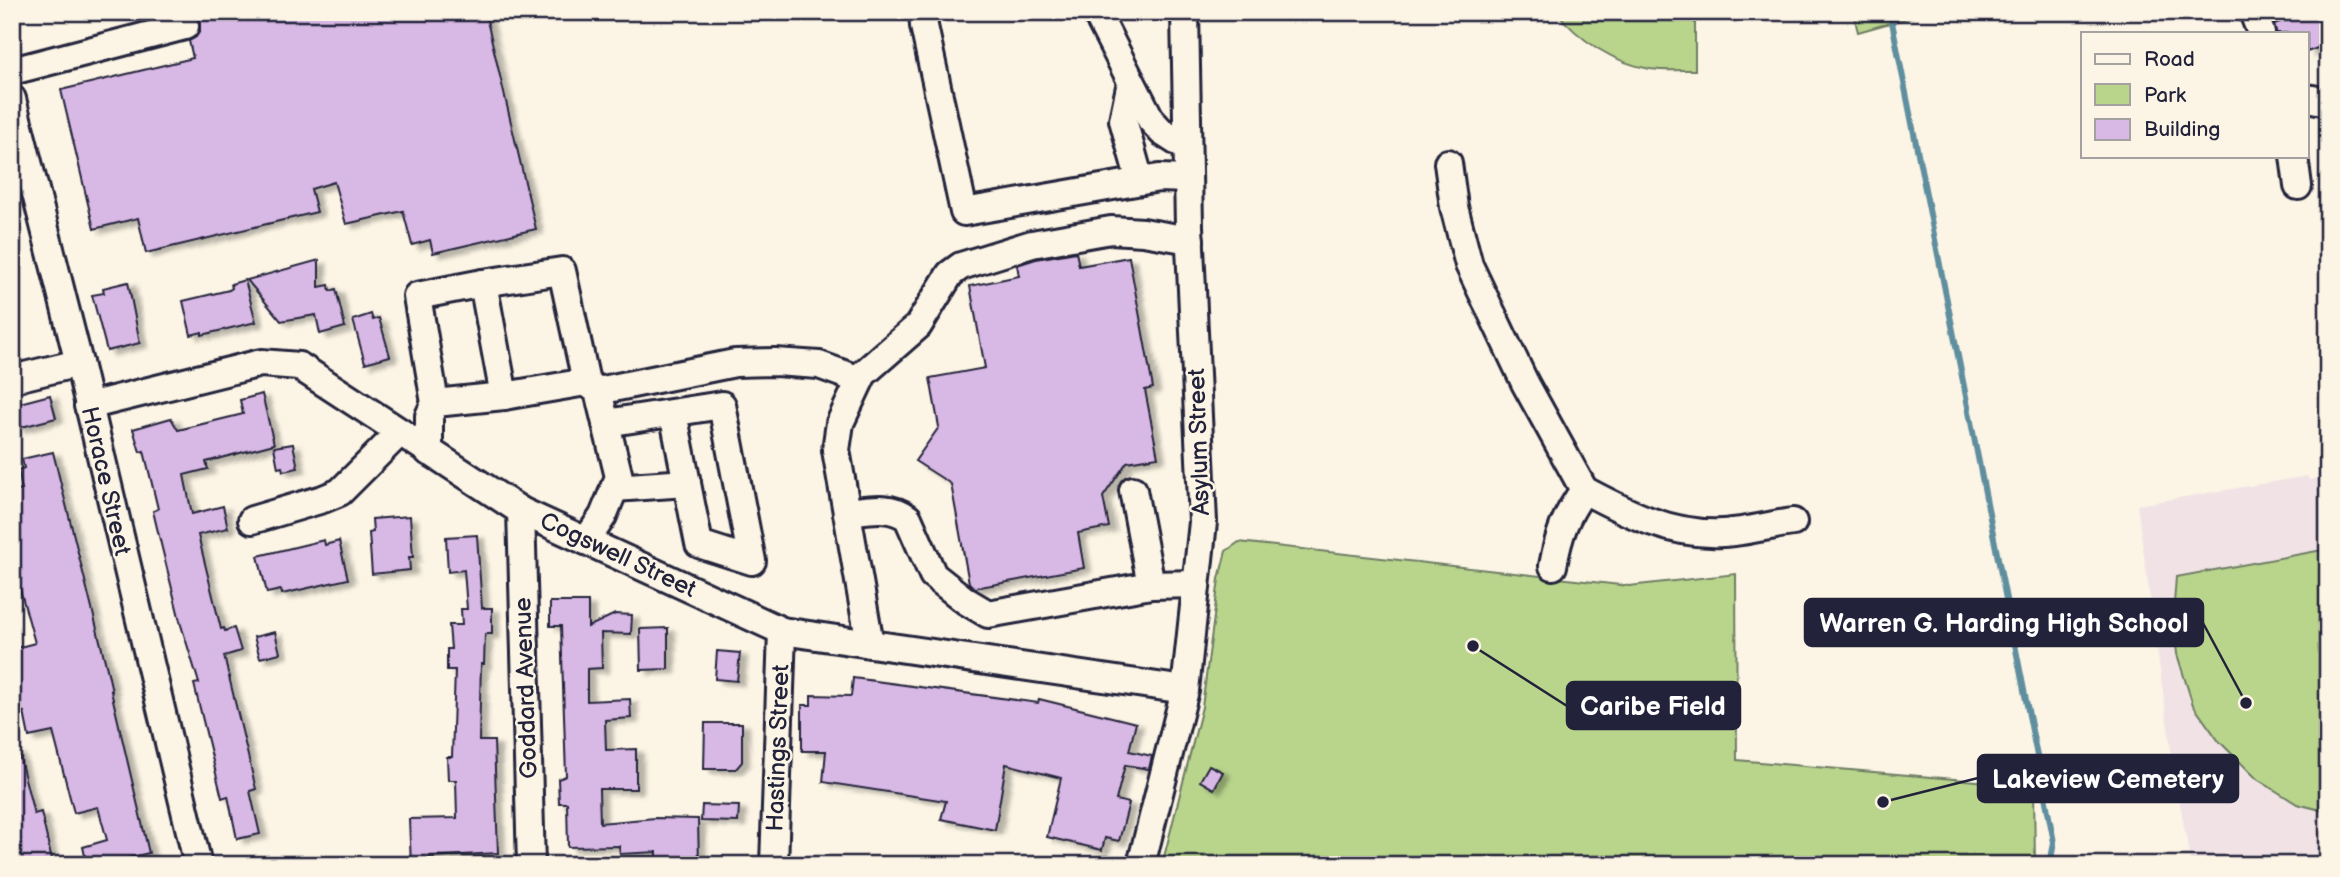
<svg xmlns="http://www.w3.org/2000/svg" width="2340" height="877" font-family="'Balsamiq Sans',sans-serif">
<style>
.built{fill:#f1e3e5}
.green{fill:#b9d58c;stroke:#6e7c64;stroke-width:2}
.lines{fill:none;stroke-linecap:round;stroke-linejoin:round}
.stream{stroke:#5e8e9f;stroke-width:6}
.building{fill:#d8b8e4;stroke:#22223b;stroke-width:2;filter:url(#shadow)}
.minor-casing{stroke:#22223b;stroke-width:32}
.minor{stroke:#fcf5e5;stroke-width:26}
.labels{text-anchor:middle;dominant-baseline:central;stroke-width:5;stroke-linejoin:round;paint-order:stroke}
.street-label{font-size:24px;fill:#22223b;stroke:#fcf5e5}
.leader{fill:none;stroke:#22223b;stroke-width:2.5}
.callout-dot{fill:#22223b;stroke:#fcf5e5;stroke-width:2.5}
.callout{fill:#22223b;stroke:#22223b;stroke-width:2.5}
.callout-label{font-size:26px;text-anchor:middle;font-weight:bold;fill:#fff}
</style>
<defs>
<filter id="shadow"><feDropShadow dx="7" dy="4" stdDeviation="2" flood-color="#0004"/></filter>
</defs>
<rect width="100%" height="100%" fill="#fcf5e5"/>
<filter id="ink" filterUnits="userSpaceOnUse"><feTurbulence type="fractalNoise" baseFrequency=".0143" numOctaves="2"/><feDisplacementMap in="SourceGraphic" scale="14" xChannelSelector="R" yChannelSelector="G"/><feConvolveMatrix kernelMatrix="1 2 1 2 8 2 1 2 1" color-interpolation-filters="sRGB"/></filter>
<g filter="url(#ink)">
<polygon class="built" points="2307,476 2309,480 2328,477 2328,865 2191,865 2174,772 2137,505"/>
<g class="green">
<path d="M 1557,12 L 1695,12 L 1695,70 C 1680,70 1664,71 1650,69 C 1615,63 1578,40 1557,12 Z"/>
<polygon points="1853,12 1929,12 1858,32"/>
<polygon points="1239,542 1629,586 1736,574 1737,760 2034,786 2035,865 1162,865 1202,707 1219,579 1226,551"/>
<polygon points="2328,549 2328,812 2297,804 2257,779 2218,740 2193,705 2177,654 2173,616 2176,577"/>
</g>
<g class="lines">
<polyline class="stream" points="1890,12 2054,842 2050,865"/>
</g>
<g class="building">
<polygon points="192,12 485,12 536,229 433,253 430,240 412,245 403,211 346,224 334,182 311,189 317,212 146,253 138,218 94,229 61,90 193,58 189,41 196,37 200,31 200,23 197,15"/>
<polygon points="2283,12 2328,12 2328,44 2307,52 2307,33 2276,33 2274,24 2286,20"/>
<polygon points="1076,252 1079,266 1129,257 1153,388 1145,390 1158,457 1127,462 1103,497 1109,527 1078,533 1084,568 975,588 969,583 951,484 915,461 939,427 930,378 985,368 970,286 1019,276 1017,265 1036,259"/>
<polygon points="319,260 319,287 329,285 330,291 336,289 345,327 320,334 316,315 281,321 247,280"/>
<polygon points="245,280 256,322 202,335 202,332 191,335 183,301 229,290 232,288 231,284"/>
<polygon points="128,282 140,343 107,351 92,295 104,293 103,288"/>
<polygon points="371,314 373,320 379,318 390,356 365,363 353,320"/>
<polygon points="262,394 274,444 206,462 208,469 184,475 192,514 223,506 228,528 198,535 221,629 224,628 225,631 234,628 241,651 224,656 256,789 250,791 260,834 237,839 228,796 222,798 194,684 199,683 181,625 158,532 153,511 158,509 144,451 140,452 133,429 171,418 178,430 243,414 240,400"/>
<polygon points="50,395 56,418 18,428 12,405"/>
<polygon points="293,444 298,468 283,471 282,467 278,468 274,447"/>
<polygon points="53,452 108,673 112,691 111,691 149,853 97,865 87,865 83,847 107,840 98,807 74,813 53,732 29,737 24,712 12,715 12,649 35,643 20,589 12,591 12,492 22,490 18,470 24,468 22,459"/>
<polygon points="410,516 413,557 409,557 410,570 372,574 369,533 373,532 372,519"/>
<polygon points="477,535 482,608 492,608 492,634 485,634 484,664 481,664 479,741 494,741 498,853 429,857 429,865 411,865 409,819 457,818 456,780 448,780 447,757 452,757 455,670 447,670 447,649 451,649 449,625 462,625 461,609 467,609 464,570 448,572 446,537"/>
<polygon points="324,540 325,545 339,541 348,579 282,594 281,590 267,593 258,556"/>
<polygon points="550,602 588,602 588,627 615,614 632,615 631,634 601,633 602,668 587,669 587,701 630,699 631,718 605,720 606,750 636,749 636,789 599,789 600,823 655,818 698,819 699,865 682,865 682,858 657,858 657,852 620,854 619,846 568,847 567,803 559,803 558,779 566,776 561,626 550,626"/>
<polygon points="668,628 668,669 641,670 640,629"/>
<polygon points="275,632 280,653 260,658 254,637"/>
<polygon points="717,651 740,653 737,681 715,679"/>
<polygon points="853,678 1038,703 1039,699 1136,723 1129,751 1152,756 1149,769 1125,765 1116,800 1129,803 1119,841 1105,838 1102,850 1047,837 1061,778 1006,764 995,830 941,819 946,801 823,782 826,751 802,751 802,705 811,705 811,695 851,696"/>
<polygon points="705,723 742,723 742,762 736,769 704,769"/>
<polygon points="18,751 34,814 41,812 53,865 12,865 12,752"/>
<polygon points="1209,765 1223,772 1214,789 1200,781"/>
<polygon points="702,805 739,806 738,822 701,821"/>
</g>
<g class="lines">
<g class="minor-casing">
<g id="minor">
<polyline points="923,12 924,26 964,212 1159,178 1188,179"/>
<polyline points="1096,12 1151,120 1162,132 1187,148"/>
<polyline points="2253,12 2261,33"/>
<polyline points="12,71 185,26"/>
<polyline points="1131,82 1123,120 1140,181"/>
<polyline points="2307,98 2328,102"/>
<polyline points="12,99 79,363 198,865"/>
<polyline points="2294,156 2298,186"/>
<polyline points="1448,163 1454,207 1469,265 1525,383 1584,490"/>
<polyline points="483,283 504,396 586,382 598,391 619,477 603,516 586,541"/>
<polyline points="12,379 79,363"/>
<polyline points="598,391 735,363 775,362 819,365 860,380"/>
<polyline points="435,403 504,396"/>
<polyline points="88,406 261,363 299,366 521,511 782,631 1185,690"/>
<polyline points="606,423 722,405 752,561 699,544 673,413"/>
<polyline points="429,452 429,416 435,403 417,296 483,283 562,271 586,382"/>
<polyline points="614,488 687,483"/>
<polyline points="1133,490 1151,585"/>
<polyline points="521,511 531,865"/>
<path d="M 847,512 C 868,510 890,504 908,518 L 933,575 L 966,601 L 988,614 L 1151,585 L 1196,584"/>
<polyline points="252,520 323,499 340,492 400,432"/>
<path d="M 1553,566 C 1559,533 1565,517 1584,490 C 1627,513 1672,536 1723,533 C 1746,532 1770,525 1793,522"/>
<polyline points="870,644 836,450 840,423 863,374 918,326 950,274 961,266 1032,244 1111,230 1143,232 1190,240"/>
<polyline points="774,865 782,631"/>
<polyline points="1141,865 1185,690 1203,522 1189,226 1185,12"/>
</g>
</g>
<use href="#minor" class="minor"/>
</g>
</g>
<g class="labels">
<g class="street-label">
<text transform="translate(1199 442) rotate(-92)">Asylum Street</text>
<text transform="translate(106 481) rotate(77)">Horace Street</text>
<text transform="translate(618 555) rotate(25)">Cogswell Street</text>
<text transform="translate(526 688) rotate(-92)">Goddard Avenue</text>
<text transform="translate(778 748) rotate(-88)">Hastings Street</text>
</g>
</g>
<path class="leader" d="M2246 703L2203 623M1473 646L1567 706M1883 802L1978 778"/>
<g class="callout-dot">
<circle cx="2246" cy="703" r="7"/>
<circle cx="1473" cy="646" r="7"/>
<circle cx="1883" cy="802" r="7"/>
</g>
<g class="callout">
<rect x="1805" y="599" width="398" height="47" rx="7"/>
<rect x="1567" y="682" width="173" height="47" rx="7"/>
<rect x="1978" y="755" width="260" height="47" rx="7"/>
</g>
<g class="callout-label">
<text x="2004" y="632">Warren G. Harding High School</text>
<text x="1653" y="715">Caribe Field</text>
<text x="2108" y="788">Lakeview Cemetery</text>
</g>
<rect width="2340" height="877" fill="none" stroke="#fcf5e5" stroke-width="42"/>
<rect x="21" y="21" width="2298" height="835" fill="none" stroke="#22223b" stroke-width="2.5" filter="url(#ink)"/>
<rect x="2081" y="32" width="228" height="126" fill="#fcf5e5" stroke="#a5a1a1" stroke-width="2"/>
<rect x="2095" y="54" width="35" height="10" fill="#fcf5e5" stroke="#a5a1a1" stroke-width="2"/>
<text x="2144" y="66" font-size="21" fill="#22223b">Road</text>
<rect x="2095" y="84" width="35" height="21" fill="#b9d58c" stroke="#a5a1a1" stroke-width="2"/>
<text x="2144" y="102" font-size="21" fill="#22223b">Park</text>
<rect x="2095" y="119" width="35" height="21" fill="#d8b8e4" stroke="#a5a1a1" stroke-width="2"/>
<text x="2144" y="136" font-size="21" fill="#22223b">Building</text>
</svg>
